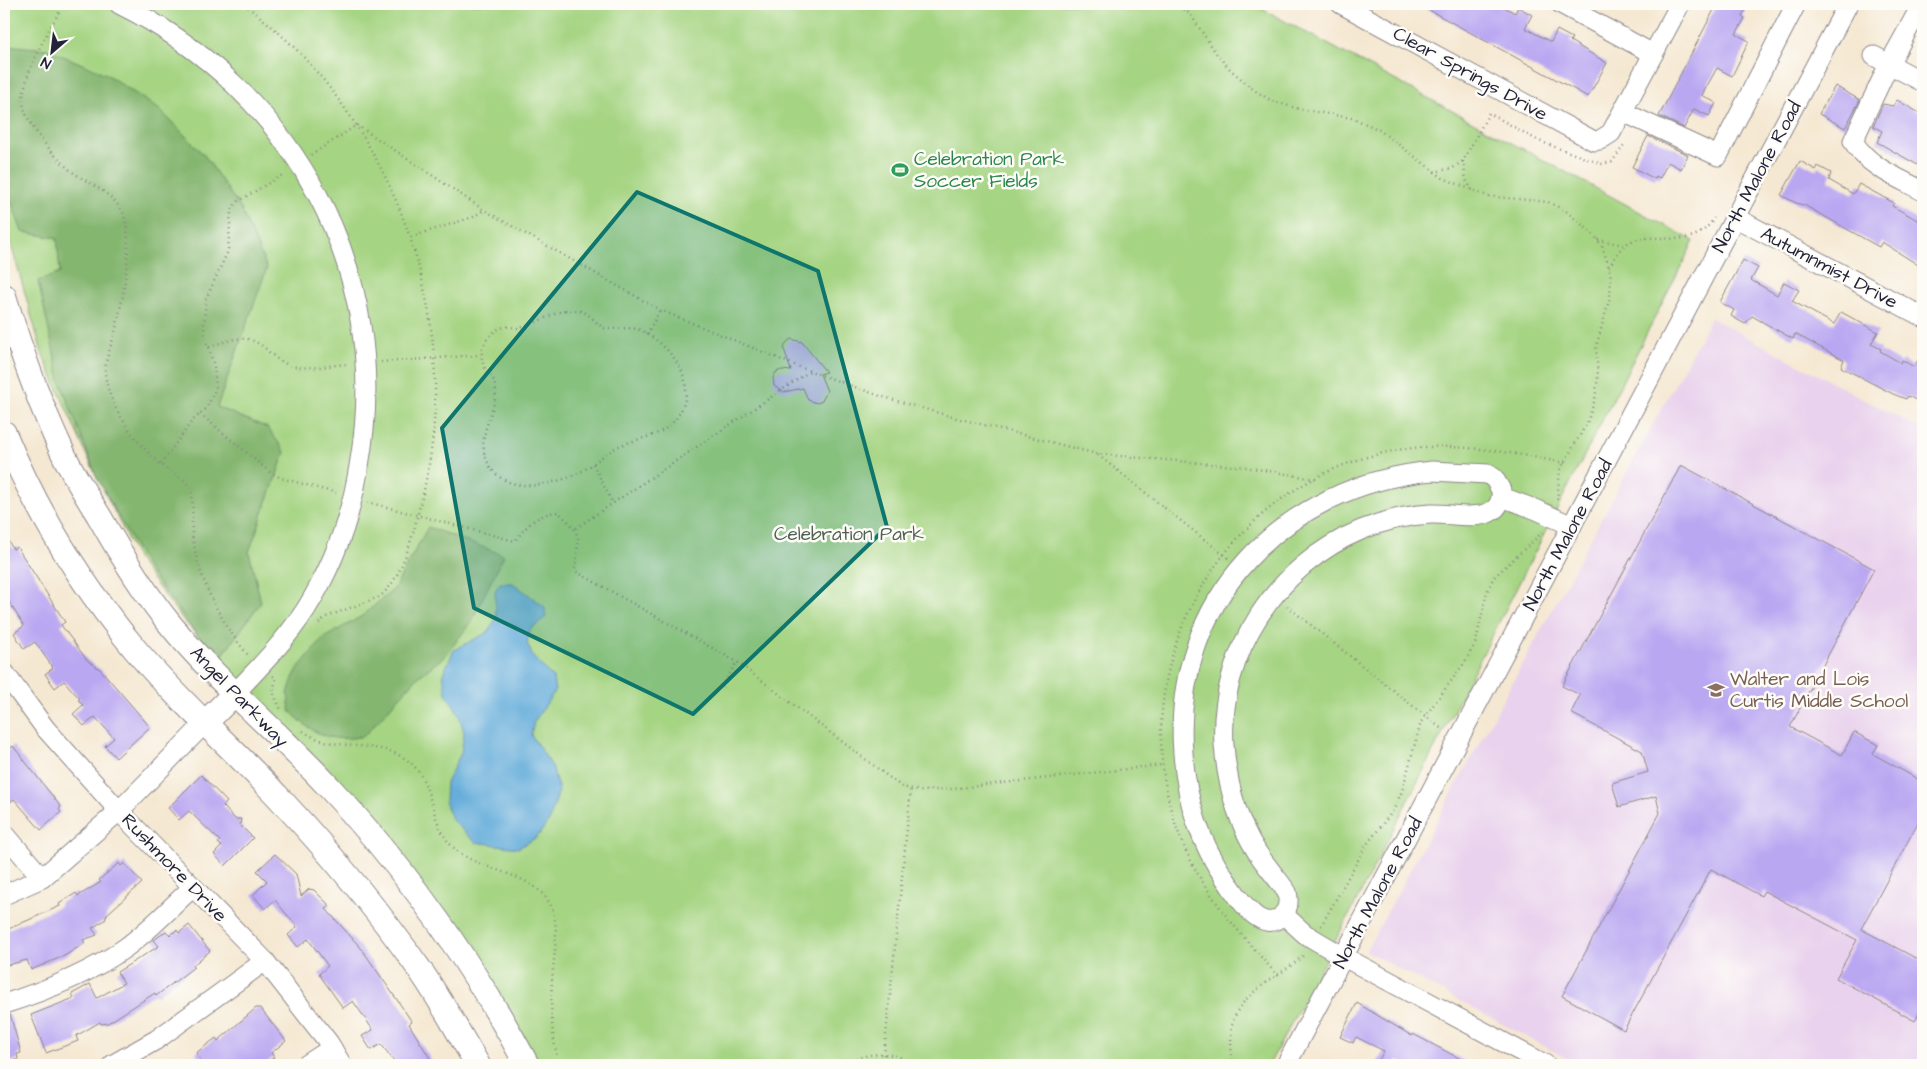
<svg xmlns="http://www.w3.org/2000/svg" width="1927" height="1069" font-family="'Architects Daughter',sans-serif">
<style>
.built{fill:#e9d2ed}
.green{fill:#a5d482;stroke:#647b5e}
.forest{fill:#84b670;stroke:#536c56}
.water{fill:#63acda;stroke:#42678a}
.building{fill:#baa7f2}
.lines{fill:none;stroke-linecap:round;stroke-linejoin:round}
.minor-casing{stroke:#8c8586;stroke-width:21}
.major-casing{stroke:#8c8586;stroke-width:26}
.path{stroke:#8c8586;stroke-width:2.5;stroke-dasharray:1 4;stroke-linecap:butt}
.minor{stroke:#fff;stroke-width:19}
.major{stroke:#fff;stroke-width:24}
.marked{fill:#0f766e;fill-opacity:0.2;stroke:#0f766e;stroke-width:4;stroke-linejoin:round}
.labels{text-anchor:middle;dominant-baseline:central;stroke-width:5;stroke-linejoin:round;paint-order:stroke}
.street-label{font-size:19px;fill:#22223b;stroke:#fdfcf7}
.leisure-label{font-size:19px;fill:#27864d;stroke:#fdfcf7;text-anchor:start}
.park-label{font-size:19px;fill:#506054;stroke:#fdfcf7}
.education-label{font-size:19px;fill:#785e54;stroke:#fdfcf7;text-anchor:start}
</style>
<rect width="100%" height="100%" fill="#fdfcf7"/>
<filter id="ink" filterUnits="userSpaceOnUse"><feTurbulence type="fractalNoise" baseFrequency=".02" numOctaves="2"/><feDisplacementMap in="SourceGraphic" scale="10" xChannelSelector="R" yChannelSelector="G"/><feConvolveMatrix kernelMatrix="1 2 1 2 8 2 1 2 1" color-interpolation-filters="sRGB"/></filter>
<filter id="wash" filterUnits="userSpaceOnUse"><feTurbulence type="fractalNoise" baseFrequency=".0096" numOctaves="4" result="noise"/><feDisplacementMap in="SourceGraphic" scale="20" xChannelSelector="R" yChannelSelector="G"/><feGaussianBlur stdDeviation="1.12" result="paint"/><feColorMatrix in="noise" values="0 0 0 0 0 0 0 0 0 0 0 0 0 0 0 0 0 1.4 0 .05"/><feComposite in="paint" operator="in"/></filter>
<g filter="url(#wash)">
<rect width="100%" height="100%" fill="#f5e8d2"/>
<polygon class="built" points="1711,318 1923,430 1923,1065 1579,1065 1366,951"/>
<polygon class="green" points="4,4 1253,4 1694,241 1354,906 1269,1065 540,1065 490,978 334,775 236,678 182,619 138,560 87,456 42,353 8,234 4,199"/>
<g class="forest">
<polygon points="4,45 47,49 106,74 160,110 205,156 241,209 267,268 217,407 268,428 285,452 249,552 261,602 222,656 208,650 147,568 97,478 60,381 38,281 60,273 57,238 22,232 4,181"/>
<path d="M 428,527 L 504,555 L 471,622 L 446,655 L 417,678 L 364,736 C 330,743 314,735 290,711 L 288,694 L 293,678 L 299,667 L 322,639 L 362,616 L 394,589 Z"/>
</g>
<polygon class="water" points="500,583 513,583 545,607 546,617 530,630 527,643 533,657 553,678 555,691 534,722 531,735 552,766 559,791 549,821 537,837 518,848 475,842 452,820 445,801 446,783 461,753 464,733 459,714 446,693 443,674 454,650 488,632 496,619 495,591"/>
<g id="blocks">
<g class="building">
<polygon points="1418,4 1499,4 1515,13 1518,7 1532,15 1525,28 1551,42 1557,30 1572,38 1570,41 1607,63 1588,97"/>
<polygon points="1717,4 1749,4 1742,16 1745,18 1736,34 1749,41 1732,76 1717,68 1702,95 1716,103 1709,116 1694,109 1684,128 1659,116"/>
<polygon points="1835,86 1860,100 1845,128 1819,114"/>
<polygon points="1897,100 1923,115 1923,168 1877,142 1882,131 1873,126 1883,104 1893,106"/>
<polygon points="1648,136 1688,155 1681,169 1668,162 1660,178 1656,176 1655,179 1632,167"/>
<polygon points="1800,161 1816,170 1818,166 1831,173 1829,180 1853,194 1859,184 1894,203 1892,206 1923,223 1923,268 1882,242 1879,247 1804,205 1796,203 1781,195"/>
<polygon points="1743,260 1758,268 1751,280 1777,295 1784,282 1799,290 1792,301 1834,324 1841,312 1878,332 1871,344 1881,349 1880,351 1901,363 1902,360 1914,367 1923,351 1923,387 1916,400 1908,396 1906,399 1893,394 1841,367 1844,360 1795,334 1793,339 1752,316 1745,324 1731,316 1734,310 1720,302"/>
<polygon points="791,339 802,342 826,372 820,374 827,391 822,401 817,403 808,400 803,388 784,392 774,386 773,378 776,372 781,370 791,371 784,349 786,343"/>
<polygon points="1681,465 1874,569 1790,727 1842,755 1854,732 1878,745 1873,754 1923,782 1923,813 1861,929 1923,962 1923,1005 1915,1021 1836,978 1857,940 1764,891 1761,896 1711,869 1624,1030 1562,996 1660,813 1656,796 1619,807 1612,783 1648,772 1642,751 1571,713 1580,695 1562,686"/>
<polygon points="4,534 13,549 17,547 65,622 61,625 87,660 101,670 150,727 116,758 105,746 114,738 95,717 84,726 73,714 83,705 78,700 80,699 64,681 55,688 45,674 53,668 35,642 24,649 14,633 24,626 4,594"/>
<polygon points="13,746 61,807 59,809 61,812 41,830 14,799 4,807 4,754"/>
<polygon points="201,775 227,802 223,806 235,819 241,819 240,825 253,838 225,866 214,854 222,846 218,843 220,841 189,811 179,820 168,808"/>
<polygon points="275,854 296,874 301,896 309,889 314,890 330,906 326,909 361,948 402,1007 412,1022 409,1024 434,1065 397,1065 381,1044 371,1050 362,1036 373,1030 353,1001 343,1008 319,974 328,966 308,939 298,947 288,935 297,927 275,900 265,909 253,895 267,881 257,871"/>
<polygon points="119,863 121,866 124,863 142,883 107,914 105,920 92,928 97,935 83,940 85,943 66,955 31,970 27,960 4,966 4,931 60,906 59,904 76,893 78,896 101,882 99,880"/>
<polygon points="189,925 210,951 193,965 194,967 156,996 155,993 108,1023 101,1024 100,1022 76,1036 78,1041 46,1053 31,1015 74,998 72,994 90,984 97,998 124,983 117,972 159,946 154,940 166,931 170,935 177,930 179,933"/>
<polygon points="1357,1003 1412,1036 1413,1034 1472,1065 1406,1065 1397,1060 1395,1065 1376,1065 1384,1051 1356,1037 1353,1043 1340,1037"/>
<polygon points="256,1008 260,1008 286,1041 271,1053 274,1057 264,1065 204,1065 196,1053 216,1038 218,1041"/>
<polygon points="10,1014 21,1053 17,1054 18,1059 4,1064 4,1015"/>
</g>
</g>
</g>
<g filter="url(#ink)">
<use href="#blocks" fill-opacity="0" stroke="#8c8586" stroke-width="1"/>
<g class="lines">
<g class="minor-casing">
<g id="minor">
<path d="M 119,4 C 293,90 394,272 359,466 C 351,516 333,566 306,609 C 286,640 259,668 234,694"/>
<polyline points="1341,4 1594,141 1600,140 1611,133 1680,4"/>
<polyline points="1561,4 1653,54"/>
<path d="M 1922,4 L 1889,64 L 1853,141 C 1867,166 1898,178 1923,191"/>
<polyline points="1874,56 1923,82"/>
<polyline points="1623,112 1718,156 1796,4"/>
<polyline points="1736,218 1923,317"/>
<path d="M 1432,471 L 1488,474 L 1494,478 L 1501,490 C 1502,499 1499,508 1490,512 C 1475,520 1448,513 1431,514 C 1407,515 1383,521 1361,530 C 1277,565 1218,653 1224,745 C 1227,783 1237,821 1257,852 C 1266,866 1277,878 1287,892 C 1289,900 1289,909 1282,916 C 1260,936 1237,895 1226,880 C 1200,843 1186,798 1183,753 C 1171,600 1284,485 1432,471 Z"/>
<polyline points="1502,497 1537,510 1572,526"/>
<polyline points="4,672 45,728 119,811 265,961 329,1043 342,1065"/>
<polyline points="4,833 42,878"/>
<polyline points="4,895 42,878 119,811 204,724"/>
<polyline points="1283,914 1305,934 1344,957 1546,1065"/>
<path d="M 4,1004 C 45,991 89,974 125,948 C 149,931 171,907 193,887"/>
<polyline points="112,1065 156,1040 265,961"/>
<polyline points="306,1065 332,1048"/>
<polyline points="1286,1065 1848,4"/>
</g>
</g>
<g class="major-casing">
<g id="major">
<path d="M 4,296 C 20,349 38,400 62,451 C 72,473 86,495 99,516 C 120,553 142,590 169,623 C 217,682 276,730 327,785 C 406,869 473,964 527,1065"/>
<path d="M 4,433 C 36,510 81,584 134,648 C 179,702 233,748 281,800 C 330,853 378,910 420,970 C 441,1000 459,1034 478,1065"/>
<polyline points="204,724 234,694"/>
</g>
</g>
<g class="path">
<path d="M 64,4 C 51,26 17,82 24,108 C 28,126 59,163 74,173 C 91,185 113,193 123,213 C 135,241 122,304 115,332 C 112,344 106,358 105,369 C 105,404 138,446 164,467 C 172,474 185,478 190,488 C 195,498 191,522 192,533 C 198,579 219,620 248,655"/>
<path d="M 244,4 C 270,24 295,46 316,71 C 416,189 460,350 421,502 C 414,530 403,580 379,597 L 326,617 L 318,624"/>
<polyline points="1175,4 1190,14 1218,56 1231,70 1254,90 1272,101 1299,109 1352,118 1378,129 1443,178 1487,196 1548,202 1566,211 1594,235 1602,246 1609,267 1611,277 1610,297 1596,347 1598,377 1595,399 1587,423 1560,470 1557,501"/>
<polyline points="311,155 357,125 484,210 660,310 802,368 880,396 949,416 1097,454 1246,467 1315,479"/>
<polyline points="1463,161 1466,180 1472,190"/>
<polyline points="1434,172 1453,168 1463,161 1489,113 1539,141 1601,164 1612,162 1624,145"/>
<polyline points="411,237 473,217 484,210"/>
<polyline points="1598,240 1624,245"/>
<path d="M 1609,267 C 1613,261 1618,250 1625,245 C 1651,225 1690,257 1714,218"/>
<path d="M 565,310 C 587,309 588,315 603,328 C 614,330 626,327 637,329 C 646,331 655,339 662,345 C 685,366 696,395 674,421 C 661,437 637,438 619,446 C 606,452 595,464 582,471 C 556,485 507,497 489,465 C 477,443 487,427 493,407 C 496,399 497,384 492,377 C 491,374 487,372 485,368 C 476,352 487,331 504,327 C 509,326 514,328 519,328 C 535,324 550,315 565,310 Z"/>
<polyline points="647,334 660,310"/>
<path d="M 209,347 C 231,339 248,332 267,350 C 273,356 280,362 289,365 C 306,371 330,365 348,364"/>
<polyline points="381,362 481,355"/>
<polyline points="200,414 270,472 281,478 336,493"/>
<polyline points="1098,455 1229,559"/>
<polyline points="161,464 192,421 206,409 216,388 214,365 205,338 204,326 206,299 228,251 231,211 237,202 284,174"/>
<polyline points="593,464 613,504"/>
<path d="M 367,502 L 515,541 C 527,525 537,514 558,512 C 585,536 578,537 575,571 L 737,662 L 902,787 L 921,791 L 951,789 L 1162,765"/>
<polyline points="576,528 810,371"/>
<polyline points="1287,606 1443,730"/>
<polyline points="273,676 276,678 273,692 281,710"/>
<polyline points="722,687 737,662"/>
<path d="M 303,731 C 336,754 377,738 407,760 C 435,780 428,824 454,848 C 480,873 537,871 552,908 C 560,930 553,959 552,983 C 550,1011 552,1038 559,1065"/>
<polyline points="1321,926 1367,844 1393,811 1402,791 1421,722 1465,662 1476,642 1486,595 1493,578 1544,531"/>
<path d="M 1278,976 C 1244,938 1209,900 1187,853 C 1108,683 1217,477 1404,449 C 1457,442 1513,453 1565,463"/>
<path d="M 842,1065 C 864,1053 893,1048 914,1065"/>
<polyline points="883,1065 911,788"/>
<path d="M 1232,1065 C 1232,1053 1230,1039 1232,1026 C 1238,992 1281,977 1305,954"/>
</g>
<use href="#minor" class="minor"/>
<use href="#major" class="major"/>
</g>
</g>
<path class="marked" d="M 637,192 L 818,271 L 887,527 L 693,714 L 474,608 L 442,428 Z"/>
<defs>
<g id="stadium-bare" transform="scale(1.35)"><path d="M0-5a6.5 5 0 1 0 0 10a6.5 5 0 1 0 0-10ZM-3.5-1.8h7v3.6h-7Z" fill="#2e9e5b" stroke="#fdfcf7" stroke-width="2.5" paint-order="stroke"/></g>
<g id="school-bare" transform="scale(1.35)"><path d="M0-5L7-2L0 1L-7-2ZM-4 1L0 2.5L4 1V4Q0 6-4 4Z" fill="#8d6e63" stroke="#fdfcf7" stroke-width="2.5" paint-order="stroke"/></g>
</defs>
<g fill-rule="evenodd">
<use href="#stadium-bare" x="900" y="170"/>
<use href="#school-bare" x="1716" y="690"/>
</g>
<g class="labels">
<g class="street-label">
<text transform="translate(1470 74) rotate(29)">Clear Springs Drive</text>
<text transform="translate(1757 177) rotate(-62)">North Malone Road</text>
<text transform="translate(1829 268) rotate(28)">Autumnmist Drive</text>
<text transform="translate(1568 535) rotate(-62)">North Malone Road</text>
<text transform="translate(239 697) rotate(46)">Angel Parkway</text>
<text transform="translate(174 868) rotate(46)">Rushmore Drive</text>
<text transform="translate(1378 893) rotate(-62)">North Malone Road</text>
</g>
<g class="leisure-label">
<text x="914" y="159">Celebration Park<tspan x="914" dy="22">Soccer Fields</tspan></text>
</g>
<g class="park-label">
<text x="849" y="534">Celebration Park</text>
</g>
<g class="education-label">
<text x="1730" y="679">Walter and Lois<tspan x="1730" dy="22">Curtis Middle School</tspan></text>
</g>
</g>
<rect width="1927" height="1069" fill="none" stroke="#fdfcf7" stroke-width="20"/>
<g transform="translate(52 52) rotate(208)" stroke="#fdfcf7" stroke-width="4" paint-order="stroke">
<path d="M0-4L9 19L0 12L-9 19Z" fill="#22223b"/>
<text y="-8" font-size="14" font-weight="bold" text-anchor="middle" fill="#22223b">N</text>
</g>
</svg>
